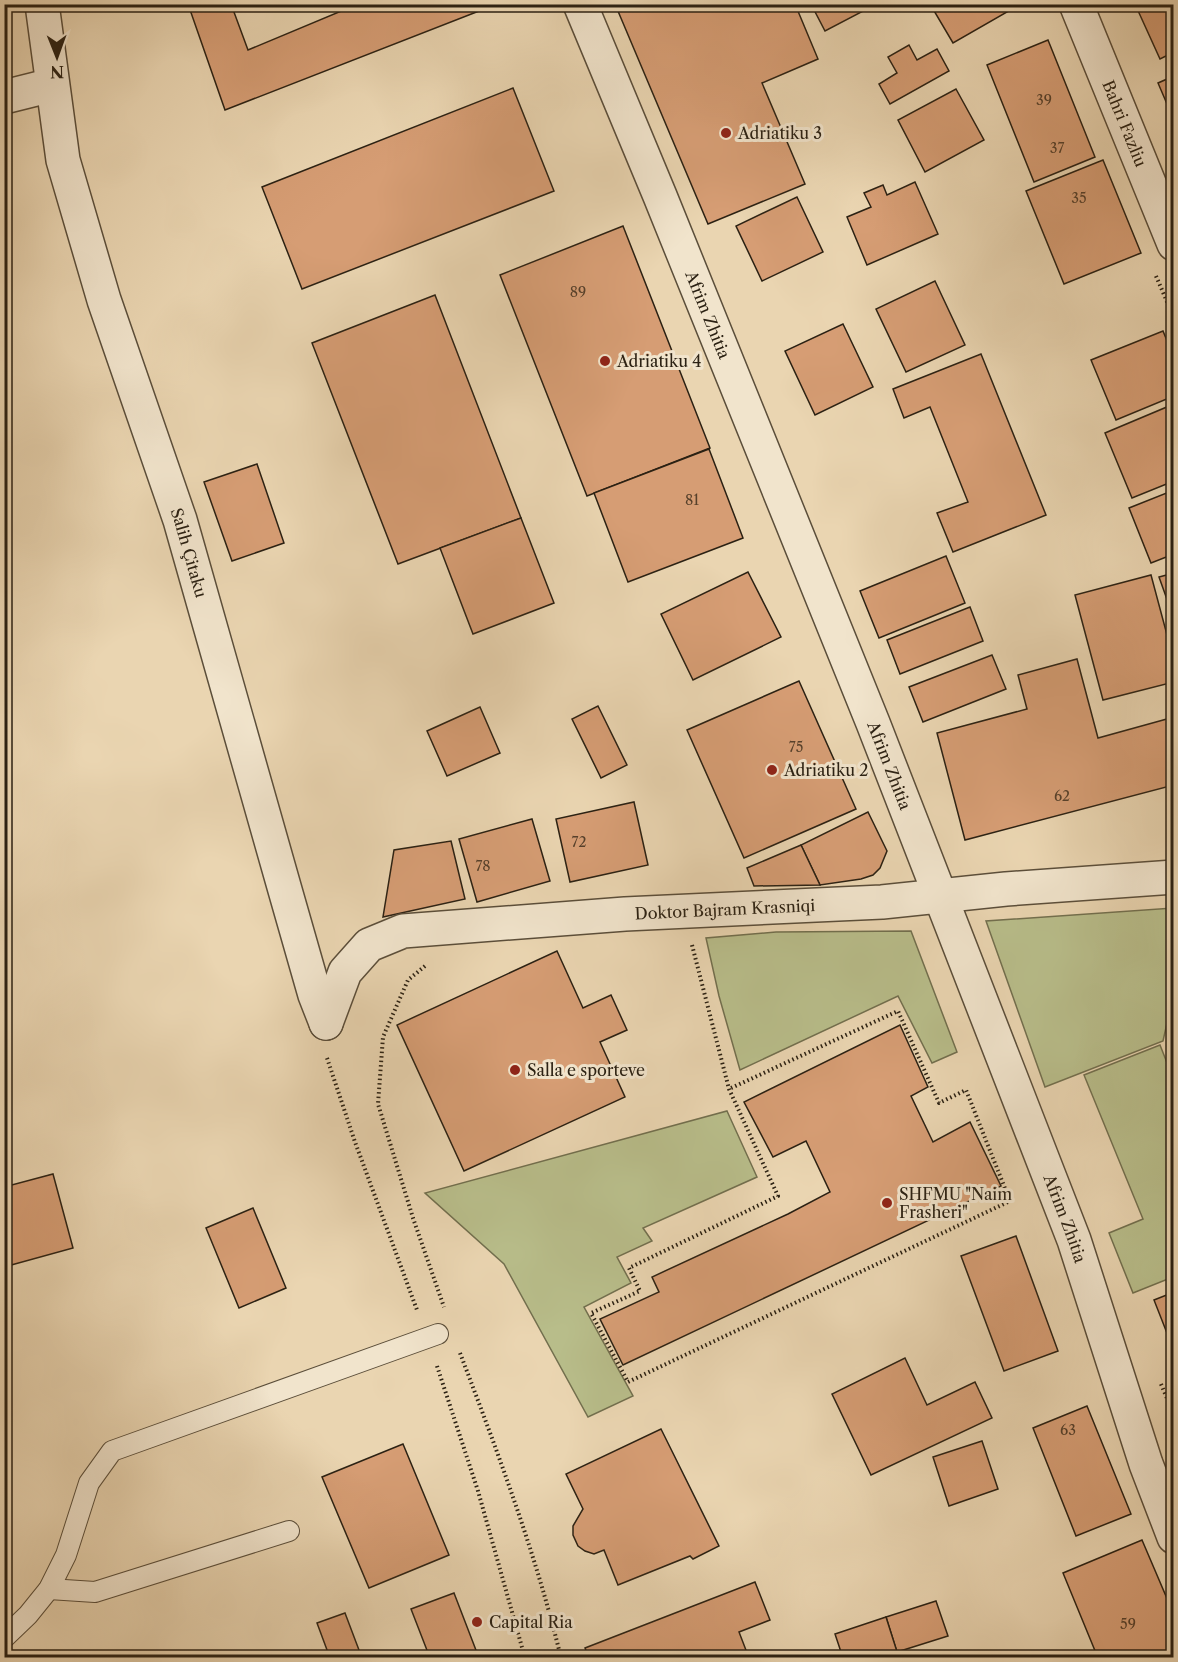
<svg xmlns="http://www.w3.org/2000/svg" width="1178" height="1662" font-family="'Libre Caslon Text',serif">
<style>
.green{fill:#b8bd8a;stroke:#726f4e;stroke-width:1.5}
.building{fill:#d69d74;stroke:#2b2113;stroke-width:1.5}
.lines{fill:none;stroke-linecap:round;stroke-linejoin:round}
.lane-casing{stroke:#5b4e3a;stroke-width:22}
.street-casing{stroke:#5b4e3a;stroke-width:36}
.path{stroke:#2b2113;stroke-width:4;stroke-dasharray:1.5 3;stroke-linecap:butt}
.lane{stroke:#f1e4cc;stroke-width:20}
.street{stroke:#f1e4cc;stroke-width:33}
.poi-dot{fill:#8f2418;stroke:#f1e4cc;stroke-width:2}
.labels{text-anchor:middle;dominant-baseline:central;stroke-width:6;stroke-linejoin:round;paint-order:stroke}
.number-label{font-size:14px;fill:#56402b}
.street-label{font-size:16px;fill:#2b2113;stroke:#f1e4cc}
.poi-label{font-size:16px;fill:#2b2113;stroke:#f1e4cc;text-anchor:start}
</style>
<rect width="100%" height="100%" fill="#ead5b1"/>
<filter id="stains"><feTurbulence type="fractalNoise" baseFrequency=".00333" numOctaves="4"/><feColorMatrix values="0 0 0 0 .2 0 0 0 0 .09 0 0 0 0 .02 0 0 0 .5 -.17"/></filter>
<radialGradient id="worn" r=".72"><stop offset=".6" stop-color="#630" stop-opacity="0"/><stop offset="1" stop-color="#630" stop-opacity=".3"/></radialGradient>
<g class="green">
<polygon points="1173,908 1173,996 1163,1041 1045,1087 986,921"/>
<polygon points="911,931 957,1052 932,1063 898,996 740,1070 719,996 706,938 776,932"/>
<polygon points="1160,1045 1173,1078 1173,1277 1133,1293 1109,1233 1143,1219 1084,1075"/>
<polygon points="727,1111 757,1177 643,1228 652,1241 617,1257 631,1283 584,1307 633,1396 588,1417 504,1264 425,1193"/>
</g>
<g class="building">
<polygon points="188,4 231,4 248,50 358,4 497,4 225,110"/>
<polygon points="615,4 795,4 818,59 762,83 805,184 708,224"/>
<polygon points="811,4 870,4 871,7 825,31"/>
<polygon points="930,4 1021,4 953,43"/>
<polygon points="1135,4 1174,4 1174,52 1160,59"/>
<polygon points="1048,40 1095,157 1034,182 987,65"/>
<polygon points="909,45 917,60 937,49 949,71 890,104 879,84 897,73 888,57"/>
<polygon points="1174,76 1174,117 1173,118 1158,83"/>
<polygon points="513,88 554,191 302,289 262,187"/>
<polygon points="956,89 984,140 925,172 898,120"/>
<polygon points="1103,160 1141,253 1064,284 1026,191"/>
<polygon points="915,182 938,234 867,265 847,217 871,207 864,193 883,185 887,195"/>
<polygon points="797,197 823,252 762,281 736,226"/>
<polygon points="623,226 710,448 587,496 500,275"/>
<polygon points="935,281 965,345 906,372 876,309"/>
<polygon points="435,295 521,518 398,564 312,343"/>
<polygon points="843,324 873,387 815,415 785,351"/>
<polygon points="1163,331 1174,358 1174,396 1116,420 1091,360"/>
<polygon points="981,354 1046,515 953,552 937,513 968,502 930,407 904,418 893,389"/>
<polygon points="1174,404 1174,481 1132,498 1105,433"/>
<polygon points="709,449 743,538 628,582 594,493"/>
<polygon points="257,464 284,543 232,561 204,482"/>
<polygon points="1174,490 1174,554 1151,563 1129,508"/>
<polygon points="521,518 554,603 473,634 440,548"/>
<polygon points="946,556 965,603 879,638 860,591"/>
<polygon points="748,572 781,637 693,680 661,614"/>
<polygon points="1174,573 1174,619 1159,577"/>
<polygon points="1151,575 1174,661 1174,682 1103,700 1075,595"/>
<polygon points="970,607 983,641 900,674 887,640"/>
<polygon points="992,655 1006,689 923,722 909,687"/>
<polygon points="1077,659 1098,738 1174,717 1174,785 965,840 937,733 1027,709 1018,675"/>
<polygon points="799,681 856,809 744,858 687,730"/>
<polygon points="598,706 627,765 601,778 572,719"/>
<polygon points="480,707 500,753 447,776 427,731"/>
<polygon points="634,802 648,865 570,882 556,819"/>
<polygon points="868,812 887,851 880,868 873,875 861,879 820,885 801,845"/>
<polygon points="532,819 550,881 477,902 459,839"/>
<polygon points="451,841 465,899 383,917 394,850"/>
<polygon points="801,845 820,885 754,886 747,868"/>
<polygon points="557,951 583,1008 611,995 627,1030 600,1042 625,1097 464,1171 397,1025"/>
<polygon points="900,1025 928,1087 911,1096 933,1142 970,1122 1001,1186 623,1365 600,1319 659,1292 652,1277 788,1214 830,1192 806,1141 773,1157 744,1102"/>
<polygon points="53,1174 73,1248 4,1267 4,1187"/>
<polygon points="253,1208 286,1288 239,1308 206,1228"/>
<polygon points="1016,1236 1058,1351 1004,1371 961,1256"/>
<polygon points="1174,1292 1174,1351 1154,1300"/>
<polygon points="905,1358 927,1405 975,1382 992,1418 871,1475 832,1394"/>
<polygon points="1087,1406 1131,1514 1076,1536 1033,1428"/>
<polygon points="661,1429 719,1546 693,1559 690,1556 618,1585 604,1550 594,1554 585,1551 578,1546 573,1535 573,1526 583,1509 566,1474"/>
<polygon points="982,1441 998,1489 949,1506 933,1457"/>
<polygon points="403,1444 449,1555 369,1588 322,1477"/>
<polygon points="1142,1540 1174,1615 1174,1658 1098,1658 1063,1573"/>
<polygon points="755,1582 770,1620 739,1632 749,1658 589,1658 585,1648"/>
<polygon points="454,1593 479,1658 430,1658 411,1609"/>
<polygon points="936,1601 948,1636 897,1652 886,1617"/>
<polygon points="345,1613 362,1658 330,1658 317,1623"/>
<polygon points="886,1617 899,1658 843,1658 835,1634"/>
</g>
<g class="lines">
<g class="lane-casing">
<g id="lane">
<polyline points="49,1589 95,1592 289,1531"/>
<polyline points="4,1638 28,1615 49,1589 66,1555 89,1483 112,1451 438,1334"/>
</g>
</g>
<g class="street-casing">
<g id="street">
<path id="s1" d="M 42,4 L 63,160 L 104,300 L 180,520 L 285,890 L 315,995 L 326,1023"/>
<path id="s2" d="M 580,4 L 660,196 L 873,723 L 1074,1240 L 1146,1464 L 1174,1537"/>
<path id="s3" d="M 1076,4 L 1174,244"/>
<polyline points="4,97 52,85"/>
<path id="s4" d="M 326,1023 L 345,972 L 369,945 L 403,931 L 625,914 L 882,902 L 1006,889 L 1174,877"/>
</g>
</g>
<g class="path">
<polyline points="1156,276 1174,318"/>
<polyline points="692,945 729,1089 778,1196 629,1268 640,1291 591,1313 628,1382 1010,1201 966,1090 939,1103 898,1011 729,1089"/>
<polyline points="425,966 408,980 383,1037 378,1104 413,1218 444,1307"/>
<polyline points="327,1058 355,1142 417,1310"/>
<path d="M 460,1353 C 498,1453 536,1554 561,1658"/>
<polyline points="437,1366 478,1491 525,1658"/>
<polyline points="1161,1384 1174,1415"/>
</g>
<use href="#lane" class="lane"/>
<use href="#street" class="street"/>
</g>
<g class="poi-dot">
<circle cx="726" cy="133" r="6"/>
<circle cx="605" cy="361" r="6"/>
<circle cx="772" cy="770" r="6"/>
<circle cx="515" cy="1070" r="6"/>
<circle cx="887" cy="1203" r="6"/>
<circle cx="477" cy="1622" r="6"/>
</g>
<g class="labels">
<g class="number-label">
<text x="1044" y="100">39</text>
<text x="1057" y="148">37</text>
<text x="1079" y="198">35</text>
<text x="578" y="292">89</text>
<text x="692" y="500">81</text>
<text x="796" y="747">75</text>
<text x="1062" y="796">62</text>
<text x="579" y="842">72</text>
<text x="483" y="866">78</text>
<text x="1068" y="1430">63</text>
<text x="1128" y="1624">59</text>
</g>
<g class="street-label">
<text stroke="none"><textPath href="#s3" startOffset="129">Bahri Fazliu</textPath></text>
<text stroke="none"><textPath href="#s2" startOffset="336">Afrim Zhitia</textPath></text>
<text stroke="none"><textPath href="#s1" startOffset="570">Salih Çitaku</textPath></text>
<text stroke="none"><textPath href="#s2" startOffset="822">Afrim Zhitia</textPath></text>
<text stroke="none"><textPath href="#s4" startOffset="450">Doktor Bajram Krasniqi</textPath></text>
<text stroke="none"><textPath href="#s2" startOffset="1308">Afrim Zhitia</textPath></text>
</g>
<g class="poi-label">
<text x="738" y="133">Adriatiku 3</text>
<text x="617" y="361">Adriatiku 4</text>
<text x="784" y="770">Adriatiku 2</text>
<text x="527" y="1070">Salla e sporteve</text>
<text x="899" y="1194">SHFMU "Naim<tspan x="899" dy="18">Frasheri"</tspan></text>
<text x="489" y="1622">Capital Ria</text>
</g>
</g>
<rect width="1178" height="1662" fill="none" stroke="#ead5b1" stroke-width="24"/>
<rect x="6" y="6" width="1166" height="1650" fill="none" stroke="#2b2113" stroke-width="3"/>
<rect x="12" y="12" width="1154" height="1638" fill="none" stroke="#2b2113" stroke-width="1.5"/>
<g transform="translate(57 57) rotate(179)" stroke="#f1e4cc" stroke-width="4.5" paint-order="stroke">
<path d="M0-4.5L10 22L0 15L-10 22Z" fill="#2b2113"/>
<text y="-9" font-size="16" font-weight="bold" text-anchor="middle" fill="#2b2113">N</text>
</g>
<rect width="100%" height="100%" filter="url(#stains)"/>
<rect width="100%" height="100%" fill="url(#worn)"/>
</svg>
